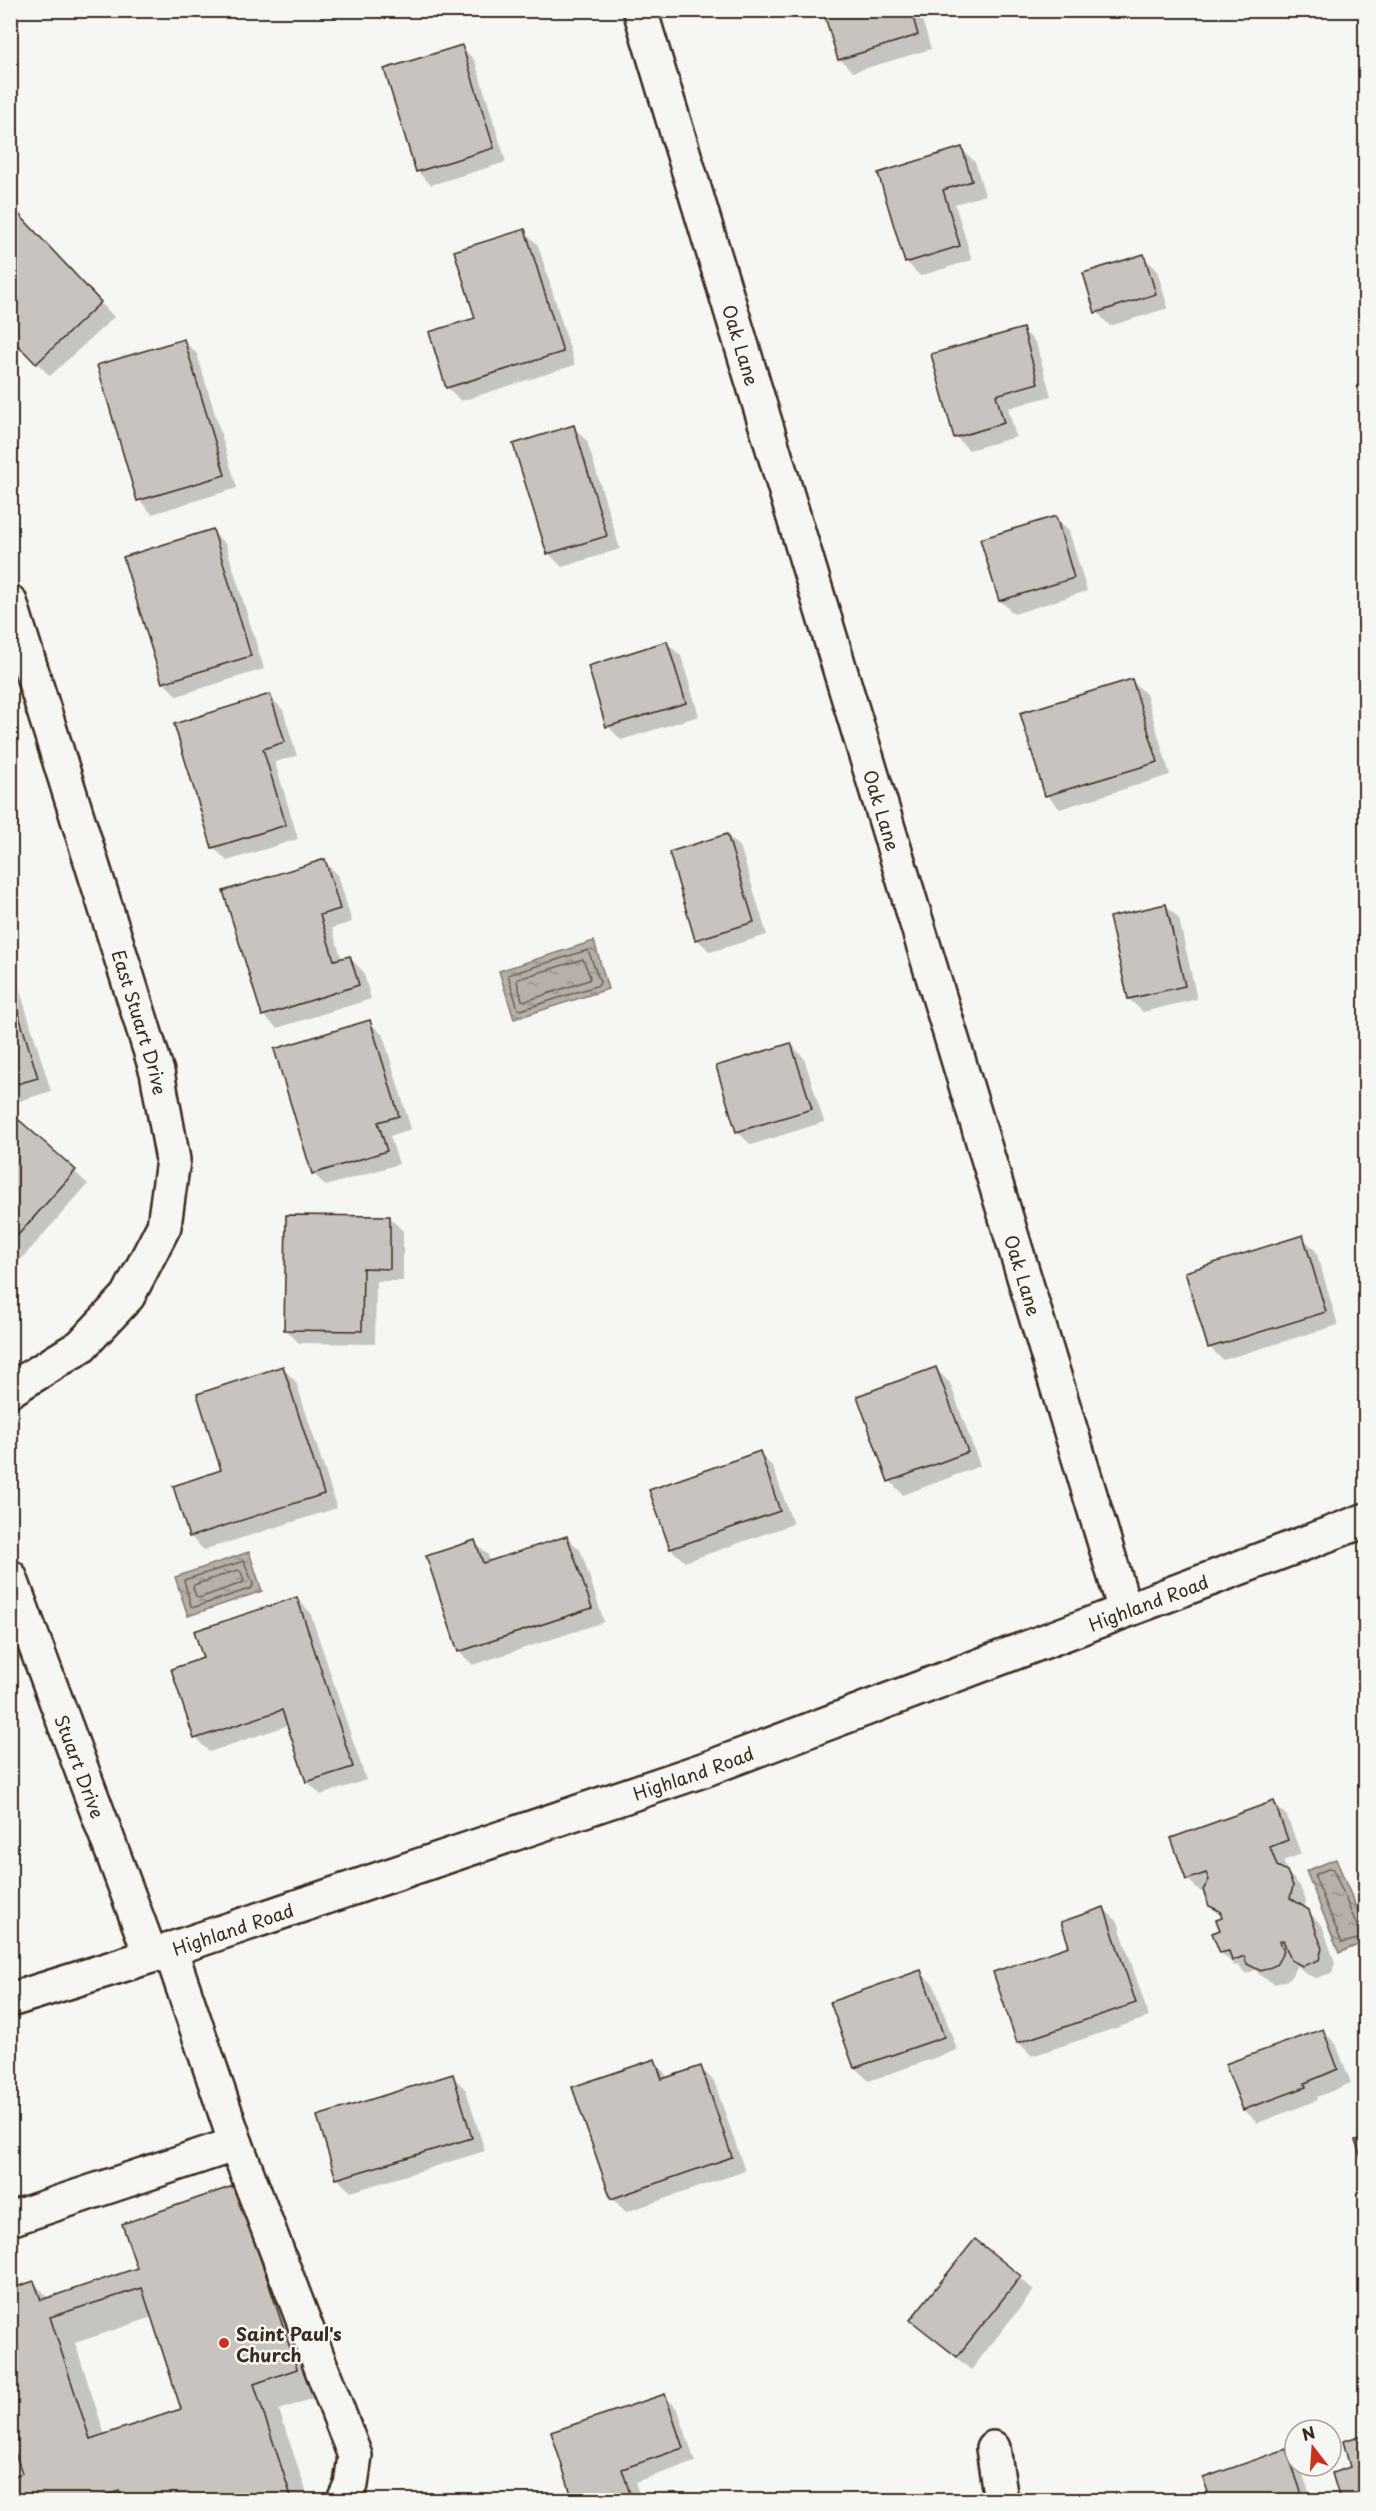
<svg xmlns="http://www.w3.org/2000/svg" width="1376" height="2511" font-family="'Playpen Sans',sans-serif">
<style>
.water{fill:url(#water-ripples);stroke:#857a71;stroke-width:1.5}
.shadow{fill:#0003;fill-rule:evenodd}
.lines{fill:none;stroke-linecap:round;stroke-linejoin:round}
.shore{stroke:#6c6056;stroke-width:1.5}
.building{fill:#c8c3be;stroke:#3b2a1e;stroke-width:1.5;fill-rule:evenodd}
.minor-casing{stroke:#3b2a1e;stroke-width:38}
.minor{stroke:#f6f6f2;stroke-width:33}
.poi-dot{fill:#c8321e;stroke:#f6f6f2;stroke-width:2}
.labels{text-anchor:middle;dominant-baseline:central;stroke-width:5;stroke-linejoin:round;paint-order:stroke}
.street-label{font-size:18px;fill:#3b2a1e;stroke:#f6f6f2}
.poi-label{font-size:18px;font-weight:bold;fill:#3b2a1e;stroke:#f6f6f2;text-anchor:start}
</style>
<defs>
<pattern id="water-ripples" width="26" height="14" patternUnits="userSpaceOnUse" patternTransform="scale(1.5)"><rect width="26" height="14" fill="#b6b0a9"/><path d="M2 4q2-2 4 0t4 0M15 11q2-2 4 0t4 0" fill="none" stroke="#958f89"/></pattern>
</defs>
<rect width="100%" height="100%" fill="#f6f6f2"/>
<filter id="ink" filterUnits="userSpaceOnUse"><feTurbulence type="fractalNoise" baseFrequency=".0167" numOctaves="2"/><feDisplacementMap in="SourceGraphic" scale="12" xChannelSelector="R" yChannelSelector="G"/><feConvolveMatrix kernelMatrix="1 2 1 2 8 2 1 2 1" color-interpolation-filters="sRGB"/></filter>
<g filter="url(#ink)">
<g class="water">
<polygon points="594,941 608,989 514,1019 499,971"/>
<polygon points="249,1552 262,1591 188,1616 175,1577"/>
<polygon points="1336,1859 1366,1931 1365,1942 1339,1953 1306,1871"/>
</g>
<g class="shadow">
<polygon points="825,10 919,10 931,49 853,72 840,59"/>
<polygon points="462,47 475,61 506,162 431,185 417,171"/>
<polygon points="962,149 975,162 985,195 955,204 972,260 920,276 907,262"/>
<polygon points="27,225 114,317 50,376 37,363"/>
<polygon points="524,231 538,245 575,365 461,401 447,387 476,319"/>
<polygon points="1143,256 1157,270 1168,308 1110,326 1097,312"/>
<polygon points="1022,329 1036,343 1051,396 1008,408 1016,437 969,450 956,437"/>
<polygon points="184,341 197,354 237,488 152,514 139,500"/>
<polygon points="573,427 587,441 620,549 562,567 548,553"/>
<polygon points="1055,518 1069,531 1087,591 1014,614 1000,600"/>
<polygon points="212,531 226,545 264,669 177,696 163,682"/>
<polygon points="667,643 681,656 699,716 621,740 608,726"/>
<polygon points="1132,681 1146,694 1170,775 1060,809 1047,795"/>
<polygon points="270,696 283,710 297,756 275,762 298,839 227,861 213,847"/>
<polygon points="727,835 741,849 767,935 710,952 697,939"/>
<polygon points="324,861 338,875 352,922 332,928 342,960 349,957 363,971 371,999 277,1028 263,1015"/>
<polygon points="1166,905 1179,919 1197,999 1143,1012 1129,999"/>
<polygon points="10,965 13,968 51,1091 10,1104"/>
<polygon points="369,1022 383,1035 411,1129 390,1136 399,1164 326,1186 313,1173"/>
<polygon points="791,1044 804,1058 824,1122 751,1145 737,1131"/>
<polygon points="10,1132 74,1171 88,1184 10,1272"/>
<polygon points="390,1218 403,1231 403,1281 376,1281 375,1344 299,1343 286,1330"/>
<polygon points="1302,1237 1316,1251 1338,1325 1223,1360 1209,1347"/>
<polygon points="283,1368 296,1382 337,1508 204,1550 190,1536 223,1471"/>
<polygon points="936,1369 950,1383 980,1466 903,1495 890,1481"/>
<polygon points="759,1453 773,1467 793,1524 685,1562 671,1549 651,1491"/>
<polygon points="567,1537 581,1551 604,1622 473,1665 459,1652 474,1542 488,1555 490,1562"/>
<polygon points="297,1599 310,1612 366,1780 321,1795 307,1781 289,1725 209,1752 196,1738 173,1670 205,1659"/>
<polygon points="1273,1803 1287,1816 1301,1854 1283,1861 1288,1873 1300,1886 1306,1901 1304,1908 1322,1925 1335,1963 1332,1973 1316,1978 1306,1974 1297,1965 1290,1979 1275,1984 1262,1977 1255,1970 1246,1974 1238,1965 1235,1966 1221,1953 1224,1919 1210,1905 1205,1891 1201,1892 1187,1879"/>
<polygon points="1104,1909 1118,1922 1149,2017 1032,2056 1018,2042 1071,1947"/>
<polygon points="920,1972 934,1985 957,2050 869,2081 855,2068"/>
<polygon points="1323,2031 1336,2044 1351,2083 1317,2097 1318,2100 1258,2123 1244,2110 1227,2065"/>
<polygon points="654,2060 669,2079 700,2068 714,2081 745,2171 626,2212 612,2198"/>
<polygon points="452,2076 466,2090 485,2151 351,2192 337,2178"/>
<path d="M 235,2187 L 322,2395 L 279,2410 L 309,2500 L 10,2500 L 10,2479 L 24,2474 L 34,2283 L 50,2299 L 139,2269 ZM 153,2317 L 183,2410 L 105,2435 L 75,2343 Z"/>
<polygon points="975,2241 1034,2290 971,2370 912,2320"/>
<polygon points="665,2396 678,2410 695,2462 635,2482 641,2500 575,2500 553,2433"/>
<polygon points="1286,2451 1295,2460 1295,2466 1300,2466 1312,2500 1186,2500 1210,2493"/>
</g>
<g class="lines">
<g class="shore">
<polygon points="588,950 600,982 599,985 521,1010 518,1009 508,975"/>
<polygon points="583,959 590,977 589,980 526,1001 522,1000 517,982 518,979"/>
<polygon points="244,1561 253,1584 252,1588 195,1607 191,1606 184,1580"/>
<polygon points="238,1570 241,1572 244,1580 242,1583 199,1598 196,1596 193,1588 194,1585"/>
<polyline points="1366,1931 1357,1926 1333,1869 1330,1868 1316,1874 1315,1877 1342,1943 1366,1937"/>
</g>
</g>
<g class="building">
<polygon points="823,10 911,10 918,35 838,60"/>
<polygon points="462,45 494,148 416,172 384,69"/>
<polygon points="962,147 972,181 943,190 960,246 905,263 878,173"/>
<polygon points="14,209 101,302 36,364 10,337 10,213"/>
<polygon points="525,229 563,352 446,388 429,332 475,318 454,251"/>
<polygon points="1144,254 1156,294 1095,313 1083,273"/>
<polygon points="1023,328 1038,383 996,395 1004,423 954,438 931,354"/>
<polygon points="184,339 225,475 137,501 97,365"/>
<polygon points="574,425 607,536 547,554 513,444"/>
<polygon points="1056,516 1074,578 999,601 980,539"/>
<polygon points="213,529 251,656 162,683 123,557"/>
<polygon points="667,641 686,703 606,727 588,666"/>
<polygon points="1132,679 1158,762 1045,796 1020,713"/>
<polygon points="270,694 285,742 263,749 286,825 212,848 174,724"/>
<polygon points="727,834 754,922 695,940 669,852"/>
<polygon points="325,859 340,909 320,915 334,960 350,956 359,985 262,1016 223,891"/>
<polygon points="1166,904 1185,986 1128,999 1109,917"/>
<polygon points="10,986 38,1078 10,1086"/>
<polygon points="370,1020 399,1116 378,1122 387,1151 312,1174 274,1049"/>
<polygon points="791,1043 812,1109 736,1132 716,1066"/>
<polygon points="19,1120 76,1170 10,1244 10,1130"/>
<polygon points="286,1215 390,1216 390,1269 363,1268 362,1331 284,1330"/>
<polygon points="1303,1235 1326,1312 1208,1348 1185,1272"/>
<polygon points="283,1366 324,1494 189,1537 173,1486 221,1470 197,1394"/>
<polygon points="936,1367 968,1452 888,1482 857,1396"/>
<polygon points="760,1451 780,1511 670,1549 649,1490"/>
<polygon points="567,1536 592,1608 458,1652 426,1556 475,1540 483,1563"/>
<polygon points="297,1597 353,1767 306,1782 282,1710 194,1739 171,1669 203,1658 194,1631"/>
<polygon points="1274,1801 1288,1840 1270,1847 1277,1866 1287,1871 1293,1886 1290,1898 1309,1910 1322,1948 1319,1960 1302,1966 1291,1960 1283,1940 1280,1941 1284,1951 1276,1965 1261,1971 1247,1964 1244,1956 1232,1961 1229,1951 1220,1953 1212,1933 1220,1930 1216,1920 1222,1918 1220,1911 1209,1906 1203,1890 1209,1880 1206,1873 1186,1880 1171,1838"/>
<polygon points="1104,1907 1136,2003 1017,2043 993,1972 1069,1946 1061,1922"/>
<polygon points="921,1970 944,2037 854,2068 830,2002"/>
<polygon points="1323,2029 1338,2069 1305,2083 1306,2087 1243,2110 1225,2064"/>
<polygon points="655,2059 662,2079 701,2066 732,2157 611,2199 572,2087"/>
<polygon points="453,2074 472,2138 336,2179 317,2116"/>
<polygon points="1366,2138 1366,2171 1355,2141"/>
<path d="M 236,2185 L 297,2369 L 254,2384 L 292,2499 L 122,2500 L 119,2491 L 101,2497 L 103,2500 L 10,2500 L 10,2477 L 22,2473 L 10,2438 L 10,2289 L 34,2281 L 41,2300 L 137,2268 L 122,2224 ZM 142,2288 L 181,2409 L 90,2439 L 50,2317 Z"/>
<polygon points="975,2239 1021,2276 957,2357 910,2320"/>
<polygon points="665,2394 683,2448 622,2469 632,2500 573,2500 551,2432"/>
<polygon points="1366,2434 1366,2500 1340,2500 1332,2473 1350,2467 1343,2441"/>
<polygon points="1286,2449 1304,2500 1183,2500 1208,2492 1203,2478"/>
</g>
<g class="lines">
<g class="minor-casing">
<g id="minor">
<path id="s1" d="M 640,10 L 1125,1610"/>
<path id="s2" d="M 10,602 L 157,1072 L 173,1160 L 164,1226 L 128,1296 L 81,1346 L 10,1390"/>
<path id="s3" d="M 10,1577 L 151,1956"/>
<path id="s4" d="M 10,2000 L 151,1956 L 706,1769 L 1366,1520"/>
<polyline points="236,2144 355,2456 351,2485 344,2500"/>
<polyline points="10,2219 236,2144 170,1949"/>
<polyline points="993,2448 1001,2500"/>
</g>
</g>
<use href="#minor" class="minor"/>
</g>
</g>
<circle class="poi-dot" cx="224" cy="2343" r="6"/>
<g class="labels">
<g class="street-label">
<text stroke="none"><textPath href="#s1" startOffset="350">Oak Lane</textPath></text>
<text stroke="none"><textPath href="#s1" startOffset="836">Oak Lane</textPath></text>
<text stroke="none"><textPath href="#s2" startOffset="440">East Stuart Drive</textPath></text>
<text stroke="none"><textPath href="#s1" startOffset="1322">Oak Lane</textPath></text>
<text stroke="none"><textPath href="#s4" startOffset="1206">Highland Road</textPath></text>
<text stroke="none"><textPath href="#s3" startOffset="202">Stuart Drive</textPath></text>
<text stroke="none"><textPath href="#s4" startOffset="720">Highland Road</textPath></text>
<text stroke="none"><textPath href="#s4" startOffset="234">Highland Road</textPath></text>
</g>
<g class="poi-label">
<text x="236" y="2333">Saint Paul's<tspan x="236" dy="21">Church</tspan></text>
</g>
</g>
<rect width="1376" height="2511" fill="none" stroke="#f6f6f2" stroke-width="36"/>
<rect x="18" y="18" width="1340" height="2475" fill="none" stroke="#3b2a1e" stroke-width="2" filter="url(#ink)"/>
<g transform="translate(1313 2448) rotate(343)"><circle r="28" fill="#f6f6f2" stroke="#aba49d" stroke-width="1.5"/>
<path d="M0-4.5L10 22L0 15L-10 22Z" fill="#c8321e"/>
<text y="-9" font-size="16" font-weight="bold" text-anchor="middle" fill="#3b2a1e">N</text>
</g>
</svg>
